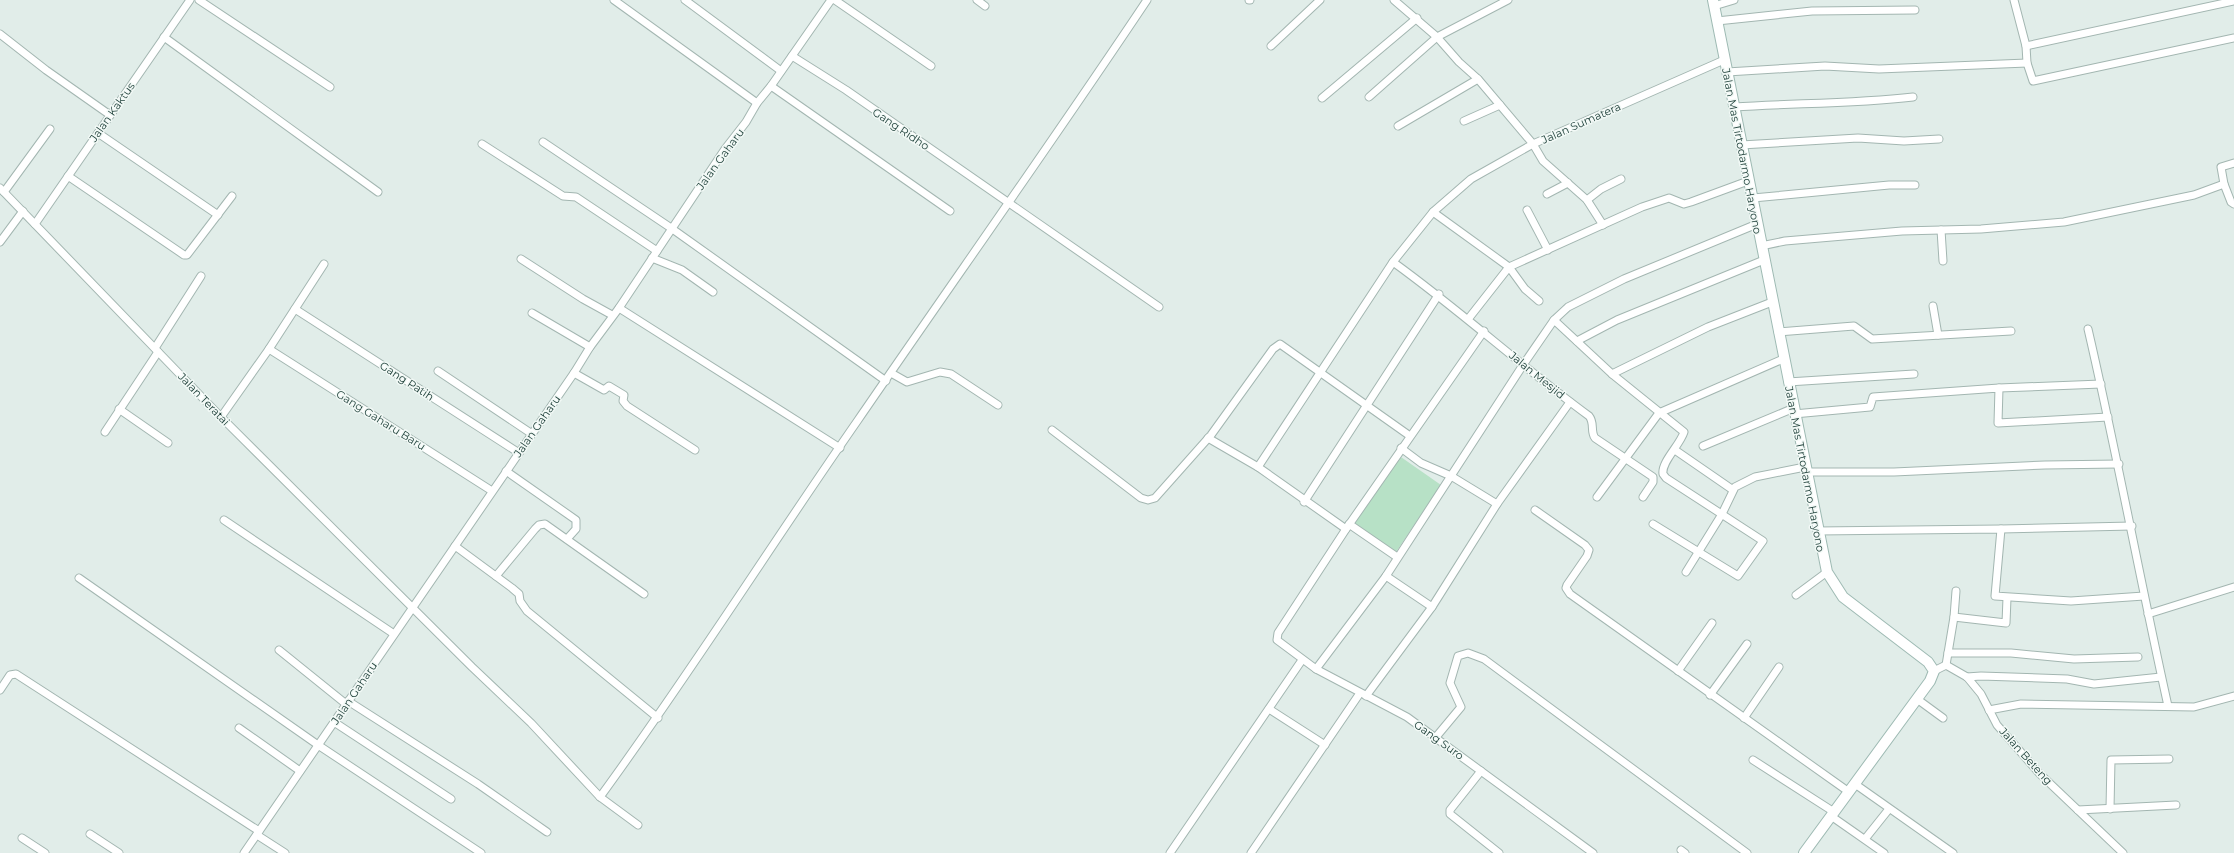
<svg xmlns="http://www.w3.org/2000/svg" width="2234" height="853" font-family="Montserrat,sans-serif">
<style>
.green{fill:#b7e1c6}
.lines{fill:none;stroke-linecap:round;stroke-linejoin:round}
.street-casing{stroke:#a3b6b1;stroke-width:9}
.secondary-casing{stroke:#9ebab3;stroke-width:12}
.street{stroke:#fff;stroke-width:7}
.secondary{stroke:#fff;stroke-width:10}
.labels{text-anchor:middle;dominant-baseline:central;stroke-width:3;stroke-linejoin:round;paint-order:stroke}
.street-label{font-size:11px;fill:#1f403a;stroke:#f2f9f6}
</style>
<rect width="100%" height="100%" fill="#e1ede9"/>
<polygon class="green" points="1398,455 1441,485 1396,552 1352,523"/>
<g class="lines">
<g class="street-casing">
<g id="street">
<polyline points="199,0 330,87"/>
<polyline points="614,0 757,103"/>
<polyline points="685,0 781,71"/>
<polyline points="835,0 931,66"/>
<polyline points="977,0 985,6"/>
<polyline points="1249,0 1250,0"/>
<polyline points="1394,0 1437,37 1459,62 1478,79 1533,144 1543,161 1587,200 1603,225"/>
<polyline points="2014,0 2026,46 2027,63 2033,81 2234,38"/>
<polyline points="1714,6 1734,0"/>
<polyline points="1717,21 1812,11 1915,10"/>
<polyline points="0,34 46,70 110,115"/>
<polyline points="164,37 378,192"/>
<polyline points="1271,46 1320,0"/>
<polyline points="2026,46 2234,1"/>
<polyline points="792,56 846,90 1159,307"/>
<polyline points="1727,72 1825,66 1879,69 2027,63"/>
<polyline points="771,86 950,211"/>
<polyline points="1369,97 1437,37 1508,0"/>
<polyline points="1322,98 1417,18"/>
<path d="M 1734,107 C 1793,103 1853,104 1913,97"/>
<polyline points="1464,121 1500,105"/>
<polyline points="1398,126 1478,79"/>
<polyline points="98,133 218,215"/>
<polyline points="543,142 671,228 886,381"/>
<polyline points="482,144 563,196 576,197 657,251"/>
<polyline points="1741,145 1858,138 1904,141 1939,139"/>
<polyline points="68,176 184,255 187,255 232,196"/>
<polyline points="2224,184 2221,167 2234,163"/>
<polyline points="0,188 221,417 472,667 531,723 600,797 638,825"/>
<polyline points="4,192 50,129"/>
<polyline points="1547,194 1568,183"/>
<polyline points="1753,198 1889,185 1915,185"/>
<polyline points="1587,200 1601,189 1621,179"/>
<polyline points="1527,210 1548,250"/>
<polyline points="1433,212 1509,267 1525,289 1539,301"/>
<polyline points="35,224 190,0"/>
<polyline points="1941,230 1943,261"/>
<polyline points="0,242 23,211"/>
<polyline points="1761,246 1785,241 1902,231 1981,229 2064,222 2194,195 2224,184 2231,202 2234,204"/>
<polyline points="652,258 682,270 713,292"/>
<polyline points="521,259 583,299 612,315"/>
<path d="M 1393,262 C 1461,311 1522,367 1589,416 C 1595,423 1590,431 1595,438 L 1653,477 L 1653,482 L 1643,497"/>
<polyline points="1933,306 1938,335"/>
<polyline points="619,308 840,448"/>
<polyline points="295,309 519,453"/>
<polyline points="532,313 590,347"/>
<polyline points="1469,318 1509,267 1642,207 1669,198 1684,204 1691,202 1748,181"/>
<polyline points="1554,320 1568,307 1624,279 1757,224"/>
<path d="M 2088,329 C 2117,454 2140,580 2168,706"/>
<polyline points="1484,331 1346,529 1278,633 1277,640 1316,669 1407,717 1593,853"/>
<polyline points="1778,332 1854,326 1872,339 2011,331"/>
<polyline points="1577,341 1617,320 1764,260"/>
<polyline points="155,348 201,276"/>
<polyline points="269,349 492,491"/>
<polyline points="438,371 532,434"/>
<polyline points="574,373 604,390 609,386 624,395 623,401 627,406 695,450"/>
<polyline points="891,373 907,382 940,372 951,374 998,405"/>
<polyline points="1612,374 1708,327 1772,302"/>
<polyline points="1788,382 1914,374"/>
<polyline points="1999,388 2101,384"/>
<polyline points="119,409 168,443"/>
<polyline points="1794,414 1870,407 1873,397 1999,388 1998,423 2108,417"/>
<polyline points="221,417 269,349 324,264"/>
<polyline points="1052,430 1141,498 1148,500 1155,498 1211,435 1273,349 1280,344 1410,436"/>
<polyline points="105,432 158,352"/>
<polyline points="1208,438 1258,467 1346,529"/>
<polyline points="1703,446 1794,408"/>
<polyline points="1401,448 1421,463 1451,476 1497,504"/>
<polyline points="1675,450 1733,490"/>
<polyline points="1258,467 1393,262 1433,212 1471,179 1533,144 1724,60"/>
<polyline points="506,471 576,520 576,529 567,539"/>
<polyline points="1806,472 1894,472 2045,465 2119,464"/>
<polyline points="1597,497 1659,413 1783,359"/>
<polyline points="1304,502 1439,294"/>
<polyline points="1535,510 1585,545 1589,550 1587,556 1567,585 1566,588 1570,594 1849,792"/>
<polyline points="224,520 394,634"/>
<polyline points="1349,524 1397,557"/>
<polyline points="2001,529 2132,526"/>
<polyline points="1817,531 2001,529 1995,596 2071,601 2144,596"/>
<polyline points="455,546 512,588 519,594 520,601 527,611 658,718"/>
<polyline points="1686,572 1722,514 1735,487 1755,477 1805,467"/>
<polyline points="496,576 535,529 539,525 545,524 644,594"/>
<polyline points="1386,576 1432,607"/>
<polyline points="79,578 318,745 481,853"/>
<polyline points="1796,595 1827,572"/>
<polyline points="2148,614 2234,587"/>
<polyline points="1954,617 2006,623 2007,598"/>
<polyline points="279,650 346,704"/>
<polyline points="1948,653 2011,653 2074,659 2138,657"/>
<polyline points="1946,665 1954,617 1956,591"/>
<path d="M 1316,669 L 1386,576 L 1523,365 L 1554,320 L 1612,374 L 1684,432 C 1680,445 1661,462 1663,474 L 1666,478 L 1763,541 L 1738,576 L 1653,524"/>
<polyline points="1678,671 1712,623"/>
<polyline points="1934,671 1946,665 1967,677 1981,694 1997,725 2040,774 2123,853"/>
<polyline points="1967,677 1981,676 2067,679 2094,684 2161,677"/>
<polyline points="0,690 10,675 16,674 259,831"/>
<polyline points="1710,695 1747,644"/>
<polyline points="1366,696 1432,607 1497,504 1570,402"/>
<polyline points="1917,699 1943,718"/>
<polyline points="348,701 478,784 547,832"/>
<polyline points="1269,709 1325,745"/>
<polyline points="1989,710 2021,704 2194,707 2234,696"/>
<polyline points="1744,718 1779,667"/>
<polyline points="334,722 451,799"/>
<polyline points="239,728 300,771"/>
<polyline points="1436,737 1461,707 1450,683 1458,656 1468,653 1484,659 1747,853"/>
<polyline points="1753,760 1834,812"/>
<polyline points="1481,771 1450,810 1450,814 1499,853"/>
<polyline points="1855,784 1953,853"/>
<path d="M 600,797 C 690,674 771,545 858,420 C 954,280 1053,141 1147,0"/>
<polyline points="2110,809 2111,760 2169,759"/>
<polyline points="2078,810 2176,805"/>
<polyline points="1831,816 1884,853"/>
<polyline points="90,834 119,853"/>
<polyline points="257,835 285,853"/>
<polyline points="22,838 45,853"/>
<polyline points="1865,839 1889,809"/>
<polyline points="1681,850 1685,853"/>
<polyline points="244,853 574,373 590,347 619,308 725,149 746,122 757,103 771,86 831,0"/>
<polyline points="1170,853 1302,660"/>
<polyline points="1251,853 1360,693"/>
</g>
</g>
<g class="secondary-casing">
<polyline id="secondary" points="1713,0 1827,572 1843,597 1928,662 1934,671 1930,681 1804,853"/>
</g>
<use href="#street" class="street"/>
<use href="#secondary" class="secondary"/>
</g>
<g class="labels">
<g class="street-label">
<text transform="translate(112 112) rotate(-55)">Jalan Kaktus</text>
<text transform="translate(1581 123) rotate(-24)">Jalan Sumatera</text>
<text transform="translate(901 129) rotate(34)">Gang Ridho</text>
<text transform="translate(1742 151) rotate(79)">Jalan Mas Tirtodarmo Haryono</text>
<text transform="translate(720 159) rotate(-54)">Jalan Gaharu</text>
<text transform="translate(1537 375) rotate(39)">Jalan Mesjid</text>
<text transform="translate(407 381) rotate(33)">Gang Patih</text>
<text transform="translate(204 399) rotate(46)">Jalan Teratai</text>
<text transform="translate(381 420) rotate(32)">Gang Gaharu Baru</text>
<text transform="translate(537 426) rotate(-55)">Jalan Gaharu</text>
<text transform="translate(1805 469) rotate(79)">Jalan Mas Tirtodarmo Haryono</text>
<text transform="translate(354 693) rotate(-56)">Jalan Gaharu</text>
<text transform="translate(1439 740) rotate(36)">Gang Suro</text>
<text transform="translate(2026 756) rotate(48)">Jalan Beteng</text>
</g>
</g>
</svg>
